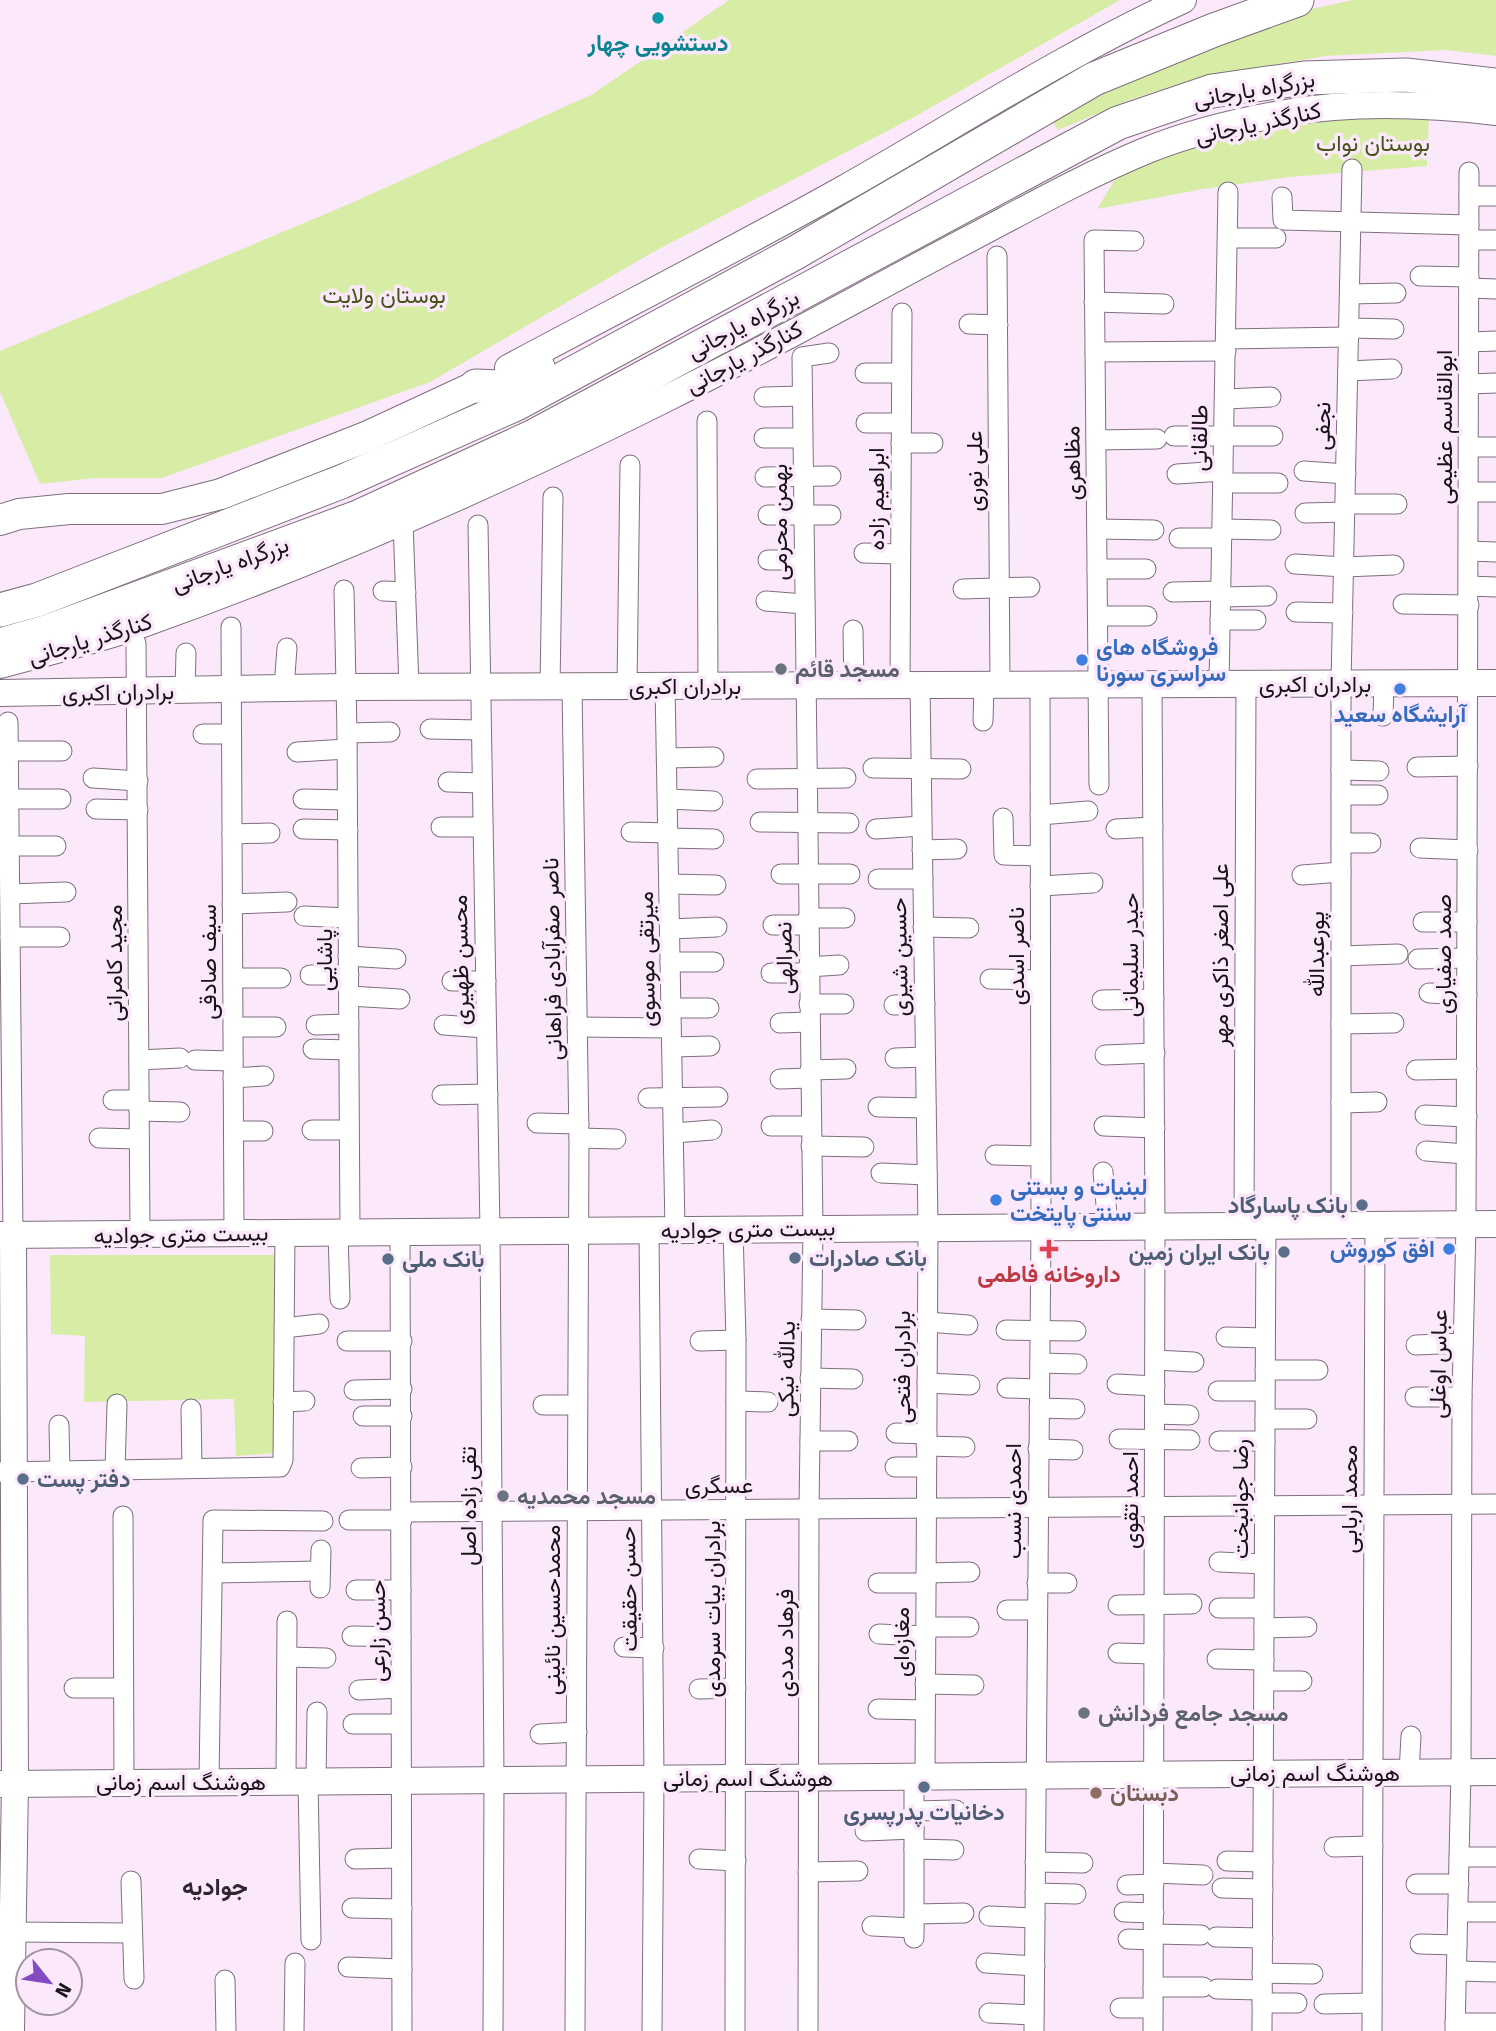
<svg xmlns="http://www.w3.org/2000/svg" width="1496" height="2031" font-family="'Fira Sans',Vazirmatn,sans-serif">
<style>
.green{fill:#d7eca5}
.lines{fill:none;stroke-linecap:round;stroke-linejoin:round}
.street-casing{stroke:#7e6f7e;stroke-width:21}
.secondary-casing{stroke:#7e6f7e;stroke-width:28}
.primary-casing{stroke:#7e6f7e;stroke-width:32}
.highway-casing{stroke:#7e6f7e;stroke-width:35}
.street{stroke:#fff;stroke-width:19}
.secondary{stroke:#fff;stroke-width:26}
.primary{stroke:#fff;stroke-width:30}
.highway{stroke:#fff;stroke-width:33}
.culture-dot{fill:#0f9aa8;stroke:#fbe9fb;stroke-width:2.5}
.shop-dot{fill:#3f7fe0;stroke:#fbe9fb;stroke-width:2.5}
.worship-dot{fill:#6b7280;stroke:#fbe9fb;stroke-width:2.5}
.service-dot{fill:#5c6f8a;stroke:#fbe9fb;stroke-width:2.5}
.health-dot{fill:#e0444e;stroke:#fbe9fb;stroke-width:2.5}
.education-dot{fill:#8d6e63;stroke:#fbe9fb;stroke-width:2.5}
.labels{text-anchor:middle;dominant-baseline:central;stroke-width:7;stroke-linejoin:round;paint-order:stroke}
.culture-label{font-size:23px;font-weight:bold;fill:#0d838f;stroke:#fbe9fb}
.street-label{font-size:23px;fill:#1a141a;stroke:#fbe9fb}
.park-label{font-size:23px;fill:#465517;stroke:#fbe9fb}
.shop-label{font-size:23px;font-weight:bold;fill:#366cbe;stroke:#fbe9fb;text-anchor:start}
.worship-label{font-size:23px;font-weight:bold;fill:#5b616d;stroke:#fbe9fb;text-anchor:start}
.service-label{font-size:23px;font-weight:bold;fill:#4e5e75;stroke:#fbe9fb;text-anchor:start}
.health-label{font-size:23px;font-weight:bold;fill:#be3a42;stroke:#fbe9fb}
.education-label{font-size:23px;font-weight:bold;fill:#785e54;stroke:#fbe9fb;text-anchor:start}
.neighbourhood-label{font-size:24px;font-weight:bold;fill:#312431;stroke:#fbe9fb}
</style>
<rect width="100%" height="100%" fill="#fbe9fb"/>
<g class="green">
<polygon points="729,0 1120,0 916,116 655,251 430,382 162,478 95,478 40,484 0,392 0,351 349,204 593,94"/>
<polygon points="1353,0 1496,0 1496,56 1446,50 1325,56 1202,77 1132,99 1058,130 1051,119 1136,74 1297,12"/>
<polygon points="1373,116 1429,116 1427,166 1290,177 1203,189 1097,209 1119,173 1174,152 1248,133 1328,120"/>
<polygon points="50,1255 278,1255 276,1453 236,1456 234,1399 84,1402 85,1336 51,1334"/>
</g>
<g class="lines">
<g class="street-casing">
<g id="street">
<polyline points="1469,196 1496,196"/>
<polyline points="1282,197 1283,220 1469,225"/>
<polyline points="1228,238 1276,238"/>
<polyline points="1469,240 1496,240"/>
<polyline points="997,256 1000,685"/>
<polyline points="1420,276 1469,277"/>
<polyline points="1469,288 1496,289"/>
<polyline points="1350,294 1396,293"/>
<polyline points="1094,302 1164,304"/>
<polyline points="969,324 998,325"/>
<polyline points="1349,328 1394,329"/>
<polyline points="1226,339 1349,337"/>
<polyline points="1469,342 1496,341"/>
<polyline points="1095,352 1226,351"/>
<polyline points="1348,371 1392,369"/>
<polyline points="865,373 901,373"/>
<polyline points="1469,384 1496,383"/>
<polyline points="764,397 802,396"/>
<polyline points="1225,399 1271,397"/>
<polyline points="707,421 708,686"/>
<polyline points="866,423 901,423"/>
<polyline points="1174,436 1273,436"/>
<polyline points="764,438 802,438"/>
<polyline points="1096,440 1157,439"/>
<polyline points="901,443 933,443"/>
<polyline points="1469,447 1496,447"/>
<polyline points="1304,471 1346,474"/>
<polyline points="1177,474 1223,471"/>
<polyline points="765,477 831,476"/>
<polyline points="1223,483 1278,483"/>
<polyline points="1469,492 1496,492"/>
<polyline points="1346,504 1397,504"/>
<polyline points="1305,513 1345,512"/>
<polyline points="768,515 831,515"/>
<polyline points="403,522 409,687"/>
<polyline points="478,525 490,1231 494,1781 493,2031"/>
<polyline points="1097,529 1154,530"/>
<polyline points="1222,529 1271,530"/>
<polyline points="1179,538 1222,538"/>
<polyline points="1469,551 1496,552"/>
<polyline points="864,553 900,554"/>
<polyline points="768,560 803,560"/>
<polyline points="1295,564 1344,567 1394,565"/>
<polyline points="1097,569 1146,569"/>
<polyline points="1469,586 1496,587"/>
<polyline points="963,589 1030,587"/>
<polyline points="344,590 347,733 350,1233"/>
<polyline points="383,591 406,592"/>
<polyline points="1173,592 1221,591"/>
<polyline points="1221,597 1267,596"/>
<polyline points="766,601 804,604"/>
<polyline points="1403,604 1469,605"/>
<polyline points="1296,612 1343,613"/>
<polyline points="1098,616 1147,616"/>
<polyline points="1220,620 1256,620"/>
<polyline points="231,627 234,1234"/>
<polyline points="853,630 854,686"/>
<polyline points="136,643 140,1234"/>
<polyline points="920,685 928,1227 925,1776"/>
<polyline points="1152,685 1155,1226 1153,2031"/>
<polyline points="1219,685 1228,192"/>
<polyline points="627,686 630,465"/>
<polyline points="665,686 675,1230"/>
<polyline points="900,686 902,313"/>
<polyline points="550,687 553,497"/>
<polyline points="572,687 579,1138 575,2031"/>
<polyline points="284,688 287,648"/>
<polyline points="185,690 186,653"/>
<polyline points="1383,716 1384,684"/>
<polyline points="983,721 984,685"/>
<polyline points="8,722 13,1235"/>
<polyline points="430,729 481,730"/>
<polyline points="347,733 390,732"/>
<polyline points="203,734 231,734"/>
<polyline points="8,751 62,751"/>
<polyline points="297,752 347,749"/>
<polyline points="667,758 714,757"/>
<polyline points="1417,767 1468,766"/>
<polyline points="873,768 961,769"/>
<polyline points="1341,770 1379,771"/>
<polyline points="93,778 138,781"/>
<polyline points="757,779 846,778"/>
<polyline points="448,782 482,783"/>
<polyline points="1099,785 1094,240 1134,241"/>
<polyline points="1341,795 1378,795"/>
<polyline points="9,799 61,799"/>
<polyline points="303,799 347,800"/>
<polyline points="668,799 713,801"/>
<polyline points="96,809 138,810"/>
<polyline points="1040,815 1088,811"/>
<polyline points="1003,818 1004,855 1040,856"/>
<polyline points="760,822 849,823"/>
<polyline points="441,827 483,827"/>
<polyline points="303,829 348,830"/>
<polyline points="876,829 922,826"/>
<polyline points="1116,829 1153,827"/>
<polyline points="631,832 668,833"/>
<polyline points="232,834 270,833"/>
<polyline points="668,838 714,839"/>
<polyline points="1341,843 1371,843"/>
<polyline points="9,846 56,846"/>
<polyline points="1420,848 1468,850"/>
<polyline points="922,850 957,849"/>
<polyline points="781,874 850,874"/>
<polyline points="1302,875 1341,872"/>
<polyline points="878,879 923,879"/>
<polyline points="669,884 716,885"/>
<polyline points="1040,886 1093,883"/>
<polyline points="10,894 66,892"/>
<polyline points="232,904 287,902"/>
<polyline points="304,916 348,918"/>
<polyline points="808,918 845,918"/>
<polyline points="1423,922 1467,922"/>
<polyline points="773,925 808,925"/>
<polyline points="923,927 969,928"/>
<polyline points="670,929 717,927"/>
<polyline points="10,937 60,937"/>
<polyline points="348,956 396,959"/>
<polyline points="1341,956 1398,954"/>
<polyline points="1418,959 1467,958"/>
<polyline points="670,962 714,962"/>
<polyline points="808,967 839,965"/>
<polyline points="771,973 809,973"/>
<polyline points="310,975 349,975"/>
<polyline points="233,978 281,978"/>
<polyline points="990,979 1040,980"/>
<polyline points="452,981 486,981"/>
<polyline points="1429,993 1467,995"/>
<polyline points="349,996 400,999"/>
<polyline points="1102,1000 1154,999"/>
<polyline points="809,1004 844,1004"/>
<polyline points="894,1005 925,1004"/>
<polyline points="671,1008 709,1008"/>
<polyline points="780,1023 809,1022"/>
<polyline points="1341,1024 1394,1023"/>
<polyline points="316,1025 349,1024"/>
<polyline points="444,1025 486,1028"/>
<polyline points="233,1027 276,1027"/>
<polyline points="577,1027 671,1028"/>
<polyline points="672,1047 710,1046"/>
<polyline points="313,1049 349,1050"/>
<polyline points="1105,1055 1155,1053"/>
<polyline points="895,1058 925,1057"/>
<polyline points="139,1060 180,1058"/>
<polyline points="195,1060 233,1061"/>
<polyline points="810,1070 846,1069"/>
<polyline points="1416,1070 1467,1069"/>
<polyline points="233,1078 264,1076"/>
<polyline points="780,1079 810,1078"/>
<polyline points="442,1095 488,1094"/>
<polyline points="648,1098 718,1097"/>
<polyline points="113,1100 139,1100"/>
<polyline points="1341,1103 1377,1102"/>
<polyline points="878,1107 926,1108"/>
<polyline points="139,1111 180,1112"/>
<polyline points="1425,1115 1467,1117"/>
<polyline points="537,1123 579,1124"/>
<polyline points="771,1126 811,1126"/>
<polyline points="1104,1126 1155,1128"/>
<polyline points="312,1130 349,1130"/>
<polyline points="234,1131 263,1131"/>
<polyline points="674,1133 712,1130"/>
<polyline points="99,1138 139,1139"/>
<polyline points="579,1138 616,1139"/>
<polyline points="811,1146 864,1147"/>
<polyline points="1426,1151 1466,1154"/>
<polyline points="995,1155 1040,1156"/>
<polyline points="1103,1172 1108,1226"/>
<polyline points="881,1173 927,1175"/>
<polyline points="1341,1224 1341,684 1352,169"/>
<polyline points="1244,1225 1246,684"/>
<polyline points="733,1229 736,1340 735,2031"/>
<polyline points="649,1230 654,1778 652,2031"/>
<polyline points="400,1232 402,2031"/>
<polyline points="338,1233 340,1299"/>
<polyline points="811,1319 856,1320"/>
<polyline points="927,1322 968,1325"/>
<polyline points="284,1328 319,1324"/>
<polyline points="1006,1330 1076,1331"/>
<polyline points="1226,1337 1265,1338"/>
<polyline points="347,1341 402,1341"/>
<polyline points="700,1341 736,1340"/>
<polyline points="1416,1345 1463,1343"/>
<polyline points="1155,1360 1194,1362"/>
<polyline points="1040,1363 1077,1364"/>
<polyline points="1265,1370 1318,1370"/>
<polyline points="810,1378 853,1379"/>
<polyline points="927,1383 970,1385"/>
<polyline points="1117,1384 1155,1386"/>
<polyline points="1007,1388 1039,1389"/>
<polyline points="354,1390 402,1389"/>
<polyline points="1218,1391 1265,1391"/>
<polyline points="1415,1397 1462,1397"/>
<polyline points="736,1401 768,1402"/>
<polyline points="283,1402 305,1401"/>
<polyline points="543,1405 576,1405"/>
<polyline points="1039,1408 1075,1409"/>
<polyline points="191,1409 192,1468"/>
<polyline points="1155,1414 1189,1415"/>
<polyline points="363,1416 402,1416"/>
<polyline points="1265,1419 1307,1419"/>
<polyline points="59,1425 60,1471"/>
<polyline points="896,1433 927,1434"/>
<polyline points="1119,1439 1190,1440"/>
<polyline points="810,1441 848,1441"/>
<polyline points="1219,1441 1265,1441"/>
<polyline points="926,1446 965,1447"/>
<polyline points="1038,1449 1073,1450"/>
<polyline points="895,1467 926,1467"/>
<polyline points="361,1468 402,1467"/>
<polyline points="115,1470 117,1404"/>
<polyline points="0,1472 280,1467 283,1460 285,1233"/>
<polyline points="402,1512 1496,1504"/>
<polyline points="123,1516 124,1783"/>
<polyline points="349,1520 402,1520"/>
<polyline points="1219,1562 1264,1564"/>
<polyline points="213,1573 320,1571"/>
<polyline points="926,1573 970,1572"/>
<polyline points="878,1583 926,1583"/>
<polyline points="1037,1583 1067,1583"/>
<polyline points="320,1588 321,1550"/>
<polyline points="356,1590 401,1590"/>
<polyline points="1118,1605 1192,1604"/>
<polyline points="1219,1608 1264,1608"/>
<polyline points="1007,1610 1037,1610"/>
<polyline points="926,1627 969,1627"/>
<polyline points="1264,1628 1307,1627"/>
<polyline points="879,1634 926,1636"/>
<polyline points="352,1636 401,1637"/>
<polyline points="624,1647 654,1648"/>
<polyline points="1118,1653 1154,1654"/>
<polyline points="287,1657 326,1658"/>
<polyline points="1217,1659 1264,1660"/>
<polyline points="1264,1681 1302,1681"/>
<polyline points="925,1684 974,1685"/>
<polyline points="74,1688 123,1688"/>
<polyline points="699,1689 736,1688"/>
<polyline points="359,1690 401,1688"/>
<polyline points="878,1709 925,1710"/>
<polyline points="353,1724 401,1724"/>
<polyline points="540,1734 577,1732"/>
<polyline points="1409,1773 1411,1736"/>
<polyline points="914,1777 914,1938"/>
<polyline points="209,1781 213,1520 323,1521"/>
<polyline points="286,1781 287,1621"/>
<polyline points="308,1781 311,1940"/>
<polyline points="316,1781 317,1712"/>
<polyline points="914,1811 956,1810"/>
<polyline points="865,1831 914,1829"/>
<polyline points="1334,1847 1373,1846"/>
<polyline points="914,1849 954,1850"/>
<polyline points="1459,1857 1496,1857"/>
<polyline points="355,1859 401,1858"/>
<polyline points="699,1859 736,1861"/>
<polyline points="1227,1861 1263,1862"/>
<polyline points="1035,1862 1083,1863"/>
<polyline points="808,1872 858,1871"/>
<polyline points="1154,1873 1203,1875"/>
<polyline points="131,1881 134,1979"/>
<polyline points="1416,1884 1459,1884"/>
<polyline points="1127,1885 1154,1884"/>
<polyline points="1222,1888 1263,1889"/>
<polyline points="1035,1893 1076,1894"/>
<polyline points="352,1908 402,1909"/>
<polyline points="1124,1912 1154,1913"/>
<polyline points="1458,1912 1496,1912"/>
<polyline points="914,1914 964,1913"/>
<polyline points="989,1916 1035,1918"/>
<polyline points="872,1926 914,1928"/>
<polyline points="13,1932 132,1933"/>
<polyline points="1154,1934 1201,1935"/>
<polyline points="1216,1937 1263,1938"/>
<polyline points="1128,1939 1154,1940"/>
<polyline points="1420,1944 1457,1945"/>
<polyline points="986,1963 1035,1966"/>
<polyline points="348,1967 402,1969"/>
<polyline points="1457,1971 1496,1972"/>
<polyline points="1262,1973 1313,1974"/>
<polyline points="225,1980 226,2031"/>
<polyline points="1153,1987 1203,1987"/>
<polyline points="1217,1989 1262,1990"/>
<polyline points="1262,2003 1297,2003"/>
<polyline points="1324,2004 1372,2003"/>
<polyline points="1120,2008 1153,2008"/>
<polyline points="989,2013 1034,2015"/>
<polyline points="1455,2023 1496,2023"/>
<polyline points="294,2031 295,1963"/>
<polyline points="808,2031 809,1509 813,1229 802,357 829,353"/>
<polyline points="1034,2031 1041,1227 1040,685"/>
<polyline points="1262,2031 1266,1225"/>
<polyline points="1372,2031 1375,1224"/>
<polyline points="1455,2031 1461,1772 1462,1397 1466,1225 1469,172"/>
</g>
</g>
<g class="secondary-casing">
<g id="secondary">
<path d="M 508,368 C 620,308 734,250 845,188 C 956,125 1066,54 1183,0"/>
<path d="M 0,665 C 47,652 95,641 140,625 C 321,561 497,483 669,397 C 771,347 870,291 971,238 C 1028,208 1085,176 1145,151 C 1189,133 1239,121 1286,113 C 1354,101 1427,104 1496,112"/>
<polyline points="0,693 347,687 1496,683"/>
<polyline points="0,1235 1496,1224"/>
<polyline points="0,1784 1496,1772"/>
<polyline points="11,2031 15,1783 13,1235"/>
</g>
</g>
<g class="primary-casing">
<polyline id="primary" points="0,520 19,514 69,509 162,509 221,494 366,437 476,386"/>
</g>
<g class="highway-casing">
<g id="highway">
<polyline points="476,386 499,387 538,367"/>
<polyline points="0,610 37,600 341,482 516,404 795,253 1094,79 1214,30 1297,0"/>
<polyline points="0,645 46,632 358,517 532,437 1118,123 1212,91 1304,78 1406,75 1496,85"/>
</g>
</g>
<use href="#street" class="street"/>
<use href="#secondary" class="secondary"/>
<use href="#primary" class="primary"/>
<use href="#highway" class="highway"/>
</g>
<circle class="culture-dot" cx="658" cy="18" r="7"/>
<g class="shop-dot">
<circle cx="1082" cy="660" r="7"/>
<circle cx="1400" cy="689" r="7"/>
<circle cx="996" cy="1200" r="7"/>
<circle cx="1449" cy="1249" r="7"/>
</g>
<g class="worship-dot">
<circle cx="781" cy="669" r="7"/>
<circle cx="503" cy="1496" r="7"/>
<circle cx="1084" cy="1713" r="7"/>
</g>
<g class="service-dot">
<circle cx="1362" cy="1205" r="7"/>
<circle cx="1284" cy="1252" r="7"/>
<circle cx="795" cy="1258" r="7"/>
<circle cx="388" cy="1259" r="7"/>
<circle cx="23" cy="1479" r="7"/>
<circle cx="924" cy="1787" r="7"/>
</g>
<path class="health-dot" d="M1045.5 1238.5h7v7h7v7h-7v7h-7v-7h-7v-7h7z"/>
<circle class="education-dot" cx="1096" cy="1793" r="7"/>
<g class="labels">
<g class="culture-label">
<text x="658" y="43">دستشویی چهار</text>
</g>
<g class="street-label">
<text transform="translate(1254 89) rotate(-10)">بزرگراه یارجانی</text>
<text transform="translate(1258 123) rotate(-12)">کنارگذر یارجانی</text>
<text transform="translate(743 324) rotate(-28)">بزرگراه یارجانی</text>
<text transform="translate(744 357) rotate(-28)">کنارگذر یارجانی</text>
<text transform="translate(1322 426) rotate(-89)">نجفی</text>
<text transform="translate(1444 427) rotate(-90)">ابوالقاسم عظیمی</text>
<text transform="translate(1199 438) rotate(-89)">طالقانی</text>
<text transform="translate(1072 463) rotate(-91)">مظاهری</text>
<text transform="translate(974 471) rotate(-90)">علی نوری</text>
<text transform="translate(876 499) rotate(-90)">ابراهیم زاده</text>
<text transform="translate(779 522) rotate(-90)">بهمن محرمی</text>
<text transform="translate(230 564) rotate(-20)">بزرگراه یارجانی</text>
<text transform="translate(90 639) rotate(-17)">کنارگذر یارجانی</text>
<text x="1315" y="684">برادران اکبری</text>
<text x="685" y="686">برادران اکبری</text>
<text transform="translate(118 692) rotate(-1)">برادران اکبری</text>
<text transform="translate(1316 954) rotate(-90)">پورعبدالله</text>
<text transform="translate(1443 954) rotate(-90)">صمد صفیاری</text>
<text transform="translate(1130 955) rotate(-90)">حیدر سلیمانی</text>
<text transform="translate(1220 955) rotate(-90)">علی اصغر ذاکری مهر</text>
<text transform="translate(1016 956) rotate(-90)">ناصر اسدی</text>
<text transform="translate(899 957) rotate(-91)">حسین شیری</text>
<text transform="translate(784 958) rotate(-91)">نصرالهی</text>
<text transform="translate(552 959) rotate(-91)">ناصر صفرآبادی فراهانی</text>
<text transform="translate(646 959) rotate(-91)">میرتقی موسوی</text>
<text transform="translate(324 960) rotate(-90)">پاشایی</text>
<text transform="translate(460 960) rotate(-91)">محسن ظهیری</text>
<text transform="translate(208 962) rotate(-90)">سیف صادقی</text>
<text transform="translate(114 963) rotate(-90)">مجید کامرانی</text>
<text transform="translate(748 1229) rotate(-1)">بیست متری جوادیه</text>
<text transform="translate(181 1234) rotate(-1)">بیست متری جوادیه</text>
<text transform="translate(1438 1364) rotate(-89)">عباس اوغلی</text>
<text transform="translate(902 1367) rotate(-90)">برادران فتحی</text>
<text transform="translate(786 1369) rotate(-89)">یدالله نیکی</text>
<text x="719" y="1485">عسگری</text>
<text transform="translate(1240 1499) rotate(-90)">رضا جوانبخت</text>
<text transform="translate(1349 1499) rotate(-90)">محمد اربابی</text>
<text transform="translate(1130 1500) rotate(-90)">احمد تقوی</text>
<text transform="translate(1013 1501) rotate(-90)">احمدی نسب</text>
<text transform="translate(468 1506) rotate(-90)">تقی زاده اصل</text>
<text transform="translate(628 1589) rotate(-91)">حسن حقیقت</text>
<text transform="translate(712 1609) rotate(-90)">برادران بیات سرمدی</text>
<text transform="translate(552 1610) rotate(-90)">محمدحسین نائینی</text>
<text transform="translate(377 1631) rotate(-90)">حسن زارعی</text>
<text transform="translate(901 1642) rotate(-90)">مغازه‌ای</text>
<text transform="translate(785 1643) rotate(-90)">فرهاد مددی</text>
<text x="1315" y="1773">هوشنگ اسم زمانی</text>
<text x="748" y="1778">هوشنگ اسم زمانی</text>
<text x="181" y="1782">هوشنگ اسم زمانی</text>
</g>
<g class="park-label">
<text x="1373" y="143">بوستان نواب</text>
<text x="384" y="295">بوستان ولایت</text>
</g>
<g class="shop-label">
<text x="1096" y="647">فروشگاه های<tspan x="1096" dy="26">سراسری سورنا</tspan></text>
<text x="1400" y="714" text-anchor="middle">آرایشگاه سعید</text>
<text x="1010" y="1187">لبنیات و بستنی<tspan x="1010" dy="26">سنتی پایتخت</tspan></text>
<text x="1435" y="1249" text-anchor="end">افق کوروش</text>
</g>
<g class="worship-label">
<text x="795" y="669">مسجد قائم</text>
<text x="517" y="1496">مسجد محمدیه</text>
<text x="1098" y="1713">مسجد جامع فردانش</text>
</g>
<g class="service-label">
<text x="1348" y="1205" text-anchor="end">بانک پاسارگاد</text>
<text x="1270" y="1252" text-anchor="end">بانک ایران زمین</text>
<text x="809" y="1258">بانک صادرات</text>
<text x="402" y="1259">بانک ملی</text>
<text x="37" y="1479">دفتر پست</text>
<text x="924" y="1812" text-anchor="middle">دخانیات پدرپسری</text>
</g>
<g class="health-label">
<text x="1049" y="1274">داروخانه فاطمی</text>
</g>
<g class="education-label">
<text x="1110" y="1793">دبستان</text>
</g>
<g class="neighbourhood-label">
<text x="215" y="1887">جوادیه</text>
</g>
</g>
<g transform="translate(49 1982) rotate(120)"><circle r="33" fill="#fbe9fb" stroke="#a194a1" stroke-width="2"/>
<path d="M0-5L12 26L0 18L-12 26Z" fill="#824bc2"/>
<text y="-10" font-size="19" font-weight="bold" text-anchor="middle" fill="#1a141a">N</text>
</g>
</svg>
